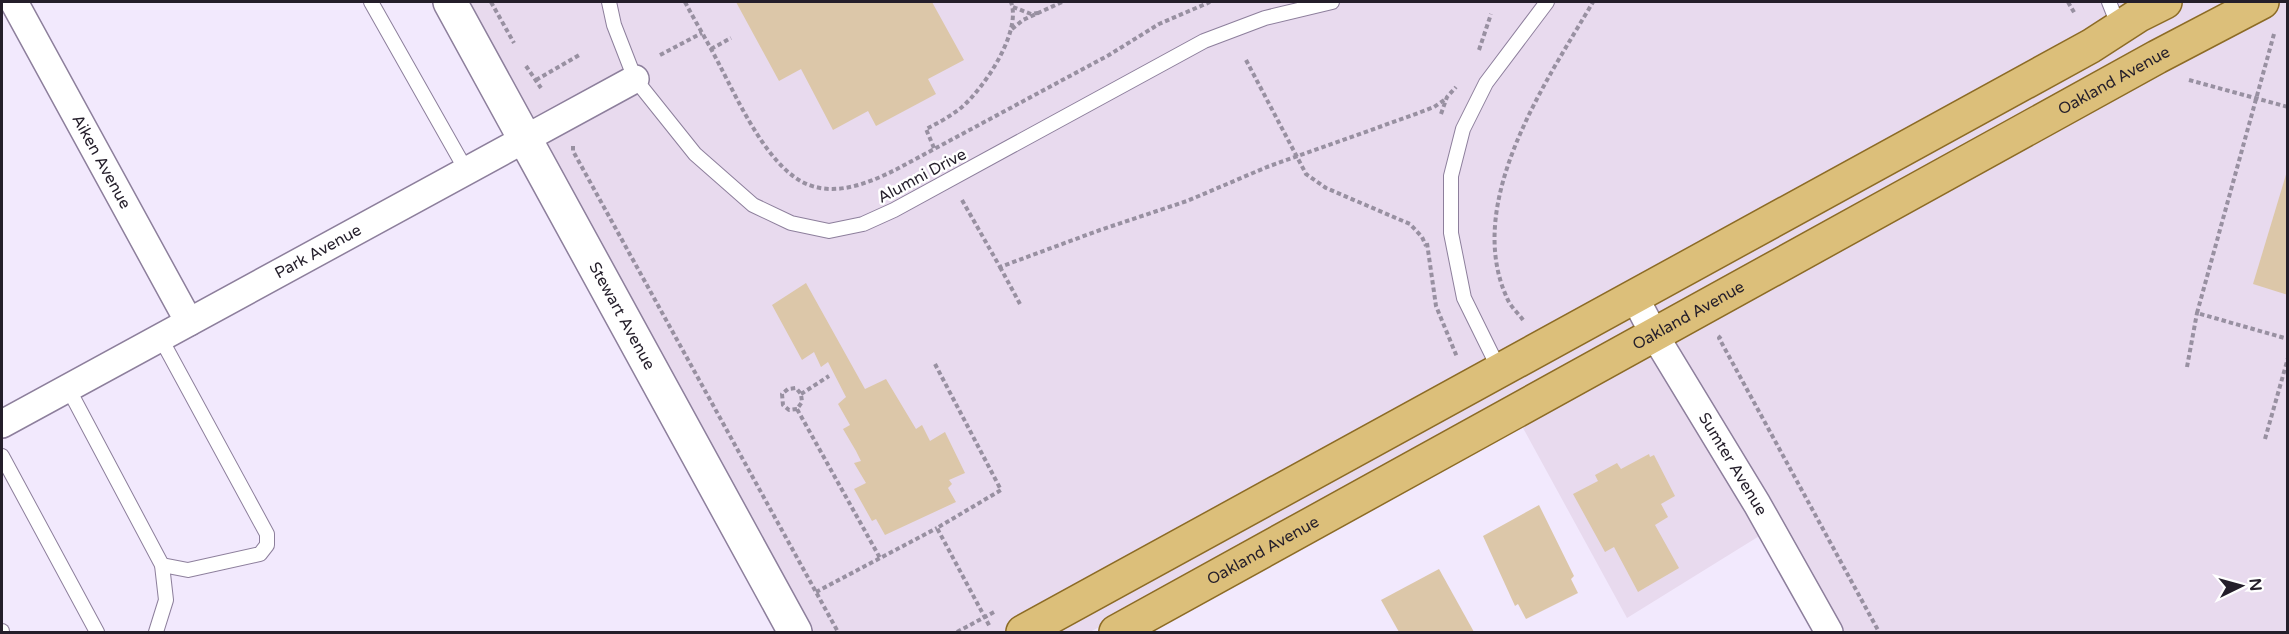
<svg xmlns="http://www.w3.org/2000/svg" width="2289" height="634" font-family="'Varela Round',sans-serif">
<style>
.education{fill:#e8daee}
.building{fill:#dcc7a9}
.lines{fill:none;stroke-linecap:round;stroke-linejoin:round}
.service-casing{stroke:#8d7f9c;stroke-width:16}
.minor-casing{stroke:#8d7f9c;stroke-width:30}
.tertiary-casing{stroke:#8d7f9c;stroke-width:36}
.primary-casing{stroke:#8c6b25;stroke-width:36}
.path{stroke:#9890a1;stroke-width:4;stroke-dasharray:4.5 3;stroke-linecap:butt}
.service{stroke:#fff;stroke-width:14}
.minor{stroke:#fff;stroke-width:27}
.tertiary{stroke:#fff;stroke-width:33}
.primary{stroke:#dcbf7a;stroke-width:33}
.labels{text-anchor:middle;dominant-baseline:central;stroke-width:5;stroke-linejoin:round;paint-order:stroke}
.street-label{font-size:16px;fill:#241e2a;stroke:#fff}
</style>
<rect width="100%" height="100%" fill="#f2e9fd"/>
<polygon class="education" points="450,2 2287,2 2287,632 1826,632 1769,530 1627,618 1511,406 1090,632 792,632"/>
<g class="building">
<polygon points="736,2 932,2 964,60 928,79 936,94 876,126 868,111 833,130 801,69 779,81"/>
<polygon points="2288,168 2288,295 2253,284"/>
<polygon points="806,283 865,389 886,379 916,429 922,425 930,441 945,432 965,473 949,480 952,484 948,488 956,502 885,535 876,519 872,521 854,489 866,483 854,463 861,461 856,451 843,429 850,425 838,404 846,397 828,362 821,367 814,352 802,360 772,305"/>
<polygon points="1649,454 1650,457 1654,455 1675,496 1661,504 1668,517 1655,525 1679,568 1638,592 1614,547 1605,552 1573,494 1598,481 1595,475 1617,463 1621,469"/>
<polygon points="1539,505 1574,576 1571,579 1578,593 1526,619 1518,604 1515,606 1483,536"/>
<polygon points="1439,569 1474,632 1399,632 1381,600"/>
</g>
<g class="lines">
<g class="service-casing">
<g id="service">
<polyline points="371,2 466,170"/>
<polyline points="609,2 614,25 635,79 695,154 753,205 791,223 829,231 863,224 894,210 1204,41 1265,18 1332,2"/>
<polyline points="2109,2 2119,27"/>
<polyline points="160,337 267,534 267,545 260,554 188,570 162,565"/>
<polyline points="1499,369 1464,298 1451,233 1451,176 1463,129 1486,83 1547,2"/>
<polyline points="68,388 162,565 166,600 156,632"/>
<polyline points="2,456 97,632"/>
<polyline points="2,631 2,632"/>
</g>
</g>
<g class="minor-casing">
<g id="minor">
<path id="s1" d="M 14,2 L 189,322"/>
<path id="s2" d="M 1634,296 L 1655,336 L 1757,504 L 1829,632"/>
<path id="s3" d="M 2,424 L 635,79"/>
</g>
</g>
<g class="tertiary-casing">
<g id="tertiary">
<path id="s4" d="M 450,2 L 795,632"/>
</g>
</g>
<g class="primary-casing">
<g id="primary">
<polyline points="1023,632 2091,46 2139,15 2165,2"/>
<path id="s5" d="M 1116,632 L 2157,57 L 2262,2"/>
</g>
</g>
<g class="path">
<polyline points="491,2 514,43"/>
<path d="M 685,2 C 696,23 709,44 720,66 C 739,102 769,170 809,185 C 839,196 871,182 897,169 L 1109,55 L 1159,24 L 1210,2"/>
<polyline points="2068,2 2075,14"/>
<polyline points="1013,7 1031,14 1038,13"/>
<polyline points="1012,29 1023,20 1062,2"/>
<polyline points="2274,34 2197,313 2288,339"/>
<polyline points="711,49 731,38"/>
<polyline points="1479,50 1491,14"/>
<polyline points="660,55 702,33"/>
<polyline points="1246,60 1306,174 1326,188 1410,224 1422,237 1426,246"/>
<polyline points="526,66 541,88"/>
<polyline points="536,80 581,54"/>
<polyline points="2189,80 2288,107"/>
<polyline points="1441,114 1447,97 1456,87"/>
<polyline points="573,146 573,151 838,632"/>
<path d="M 934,148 L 926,129 C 938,123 951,116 962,107 C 984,88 1022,32 1011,2"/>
<polyline points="962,200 1000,267 1100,230 1187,201 1267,167 1413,115 1434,107 1447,98"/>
<polyline points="1427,243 1436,306 1457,357"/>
<polyline points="1000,267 1020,304"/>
<path d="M 1523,320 C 1518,313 1510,306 1507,298 C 1463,202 1546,82 1593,2"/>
<polyline points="1721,336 1719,338 1879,632"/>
<polyline points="935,364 1001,490 937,528 990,627"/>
<polyline points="2187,367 2197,313"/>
<polyline points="801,394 829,376"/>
<polyline points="797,409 789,410 783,405 782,394 788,389 796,388 801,394 802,402 797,409 880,558"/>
<polyline points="2265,439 2288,358"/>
<polyline points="816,592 937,528"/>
<polyline points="957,632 996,611"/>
</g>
<use href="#service" class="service"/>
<use href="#minor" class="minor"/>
<use href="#tertiary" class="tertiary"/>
<use href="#primary" class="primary"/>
</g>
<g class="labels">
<g class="street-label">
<text stroke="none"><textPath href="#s5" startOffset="1140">Oakland Avenue</textPath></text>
<text stroke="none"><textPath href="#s1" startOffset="182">Aiken Avenue</textPath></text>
<text transform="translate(922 176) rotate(-28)">Alumni Drive</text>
<text stroke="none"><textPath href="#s3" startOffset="360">Park Avenue</textPath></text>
<text stroke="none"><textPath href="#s4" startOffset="358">Stewart Avenue</textPath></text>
<text stroke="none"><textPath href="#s5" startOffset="654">Oakland Avenue</textPath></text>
<text stroke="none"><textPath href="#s2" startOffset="195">Sumter Avenue</textPath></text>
<text stroke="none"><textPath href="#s5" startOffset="168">Oakland Avenue</textPath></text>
</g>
</g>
<rect width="2289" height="634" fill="none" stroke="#241e2a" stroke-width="6"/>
<g transform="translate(2241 586) rotate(85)" stroke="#ffffff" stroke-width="4.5" paint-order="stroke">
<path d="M0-4.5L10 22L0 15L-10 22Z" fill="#241e2a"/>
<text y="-9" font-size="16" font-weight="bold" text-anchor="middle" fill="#241e2a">N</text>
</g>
</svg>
